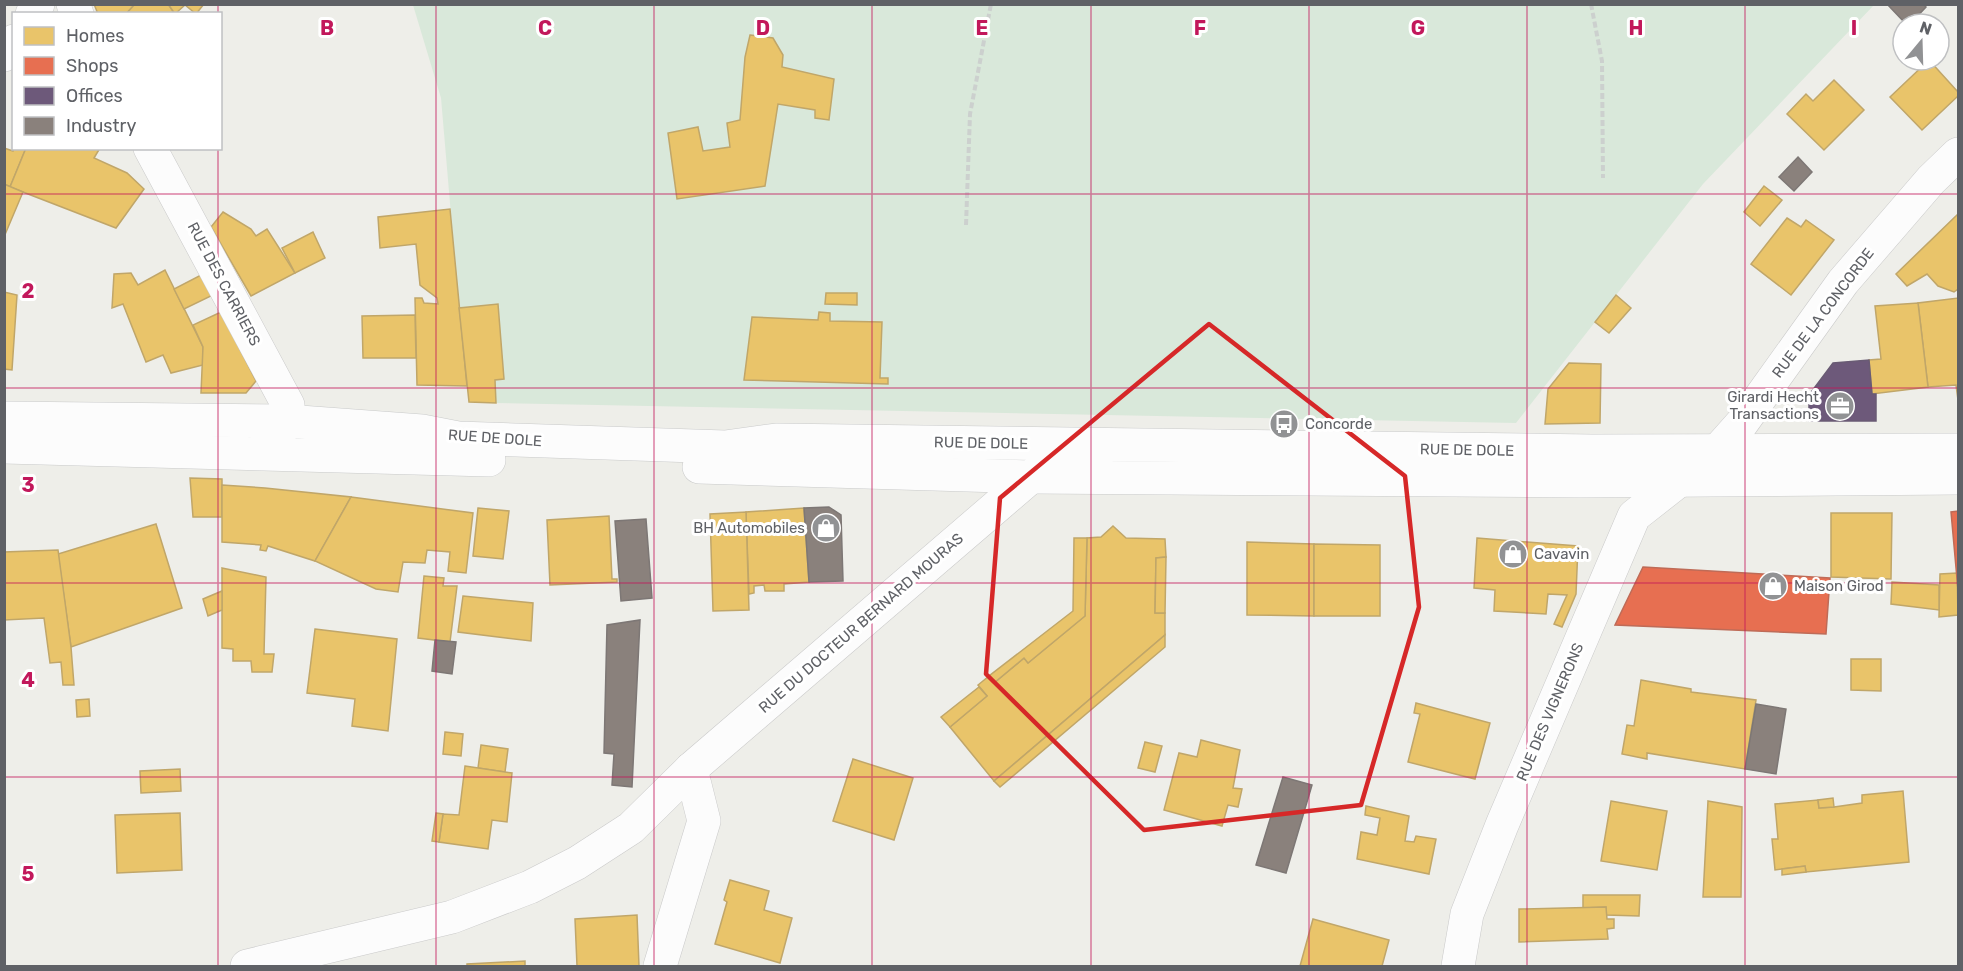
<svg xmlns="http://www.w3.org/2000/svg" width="1963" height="971" font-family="Rubik,sans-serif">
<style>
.green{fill:#d9e8da}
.homes{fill:#e9c46a;stroke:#c0a669;stroke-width:1.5}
.shops{fill:#e76f51;stroke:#be6b57;stroke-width:1.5}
.offices{fill:#6d597a;stroke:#695b74;stroke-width:1.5}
.industry{fill:#8a817c;stroke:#7d7775;stroke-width:1.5}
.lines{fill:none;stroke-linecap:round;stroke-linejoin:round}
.minor-casing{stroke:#cacaca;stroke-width:34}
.secondary-casing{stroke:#c9caca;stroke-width:34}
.path{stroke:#ccd0ce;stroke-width:4;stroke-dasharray:6 3;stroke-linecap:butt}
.minor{stroke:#fcfcfc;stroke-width:33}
.secondary{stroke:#fcfcfc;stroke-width:33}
.marked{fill:none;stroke:#d62828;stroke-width:4.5;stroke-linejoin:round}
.grid{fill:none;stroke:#c2185b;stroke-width:1.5;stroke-opacity:0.55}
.labels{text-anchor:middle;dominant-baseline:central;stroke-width:6;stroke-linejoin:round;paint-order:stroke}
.street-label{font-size:15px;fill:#5f6166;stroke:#fff}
.poi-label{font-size:15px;fill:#5f6166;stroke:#fff;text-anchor:start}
.grid-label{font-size:20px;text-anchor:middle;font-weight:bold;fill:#c2185b;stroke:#fff;stroke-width:6;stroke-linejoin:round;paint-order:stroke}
</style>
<rect width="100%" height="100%" fill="#eeeee9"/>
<polygon class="green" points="413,5 1874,5 1703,184 1516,423 496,403 495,380 504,379 498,305 459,308 441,98"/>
<g class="homes">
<polygon points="94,4 135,4 126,14 98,14"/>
<polygon points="135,4 168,4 175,14 126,14"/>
<polygon points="168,4 204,4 196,14 185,5 175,14"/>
<polygon points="750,35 773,38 783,55 782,67 834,79 829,120 815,118 815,110 778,104 765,186 677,199 668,133 698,127 703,151 730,147 727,123 740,120 745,57"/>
<polygon points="1929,60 1958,92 1958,96 1922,130 1890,97"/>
<polygon points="1834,80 1864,110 1824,150 1787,114 1806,94 1813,101"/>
<polygon points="4,148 13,151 14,148 26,148 10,187 4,184"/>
<polygon points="26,148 100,148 94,158 127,173 144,189 116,228 10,187"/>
<polygon points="4,184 23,192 4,237"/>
<polygon points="1764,186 1782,200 1760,226 1744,212"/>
<polygon points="450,209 467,386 417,385 415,298 422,298 424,303 438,304 437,298 420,285 416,244 380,248 378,217"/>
<polygon points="223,212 251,229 256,236 267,229 295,273 251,296 211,227"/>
<polygon points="1958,214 1958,289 1954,292 1938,286 1927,274 1907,286 1896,274"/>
<polygon points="1787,218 1801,227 1806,220 1834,240 1791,295 1751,264"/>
<polygon points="313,232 325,258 295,273 282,248"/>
<polygon points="165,270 203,347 203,365 171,373 163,355 146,362 123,304 112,308 114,274 131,273 138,285"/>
<polygon points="203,274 213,295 184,309 174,289"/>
<polygon points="4,292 17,295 12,370 4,369"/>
<polygon points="826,293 857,293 857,305 825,304"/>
<polygon points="1616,295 1631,308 1609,333 1595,322"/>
<polygon points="1958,298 1958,400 1956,385 1928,387 1918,303"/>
<polygon points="1918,303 1928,387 1872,394 1869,360 1881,359 1875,306"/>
<polygon points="498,304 504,379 495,380 496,403 469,402 459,308"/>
<polygon points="221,312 256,381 246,393 201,393 203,347 193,325"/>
<polygon points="819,312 830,313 830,321 882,322 880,378 888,378 888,384 744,380 752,317 818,320"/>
<polygon points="415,315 416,358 363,358 362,316"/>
<polygon points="1569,363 1601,364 1600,423 1545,424 1548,389"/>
<polygon points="190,478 222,479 222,517 193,517"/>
<polygon points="222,485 265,488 351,497 315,561 268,546 266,551 260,550 261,545 222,542"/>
<polygon points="351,497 473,513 466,573 448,571 450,552 427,550 425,563 403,562 398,592 376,589 315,561"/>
<polygon points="478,508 509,511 503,559 473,556"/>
<polygon points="804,508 809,582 784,584 784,591 765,591 764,585 754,586 754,593 749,594 746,512"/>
<polygon points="746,512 749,610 713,611 710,514"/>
<polygon points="1831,513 1892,513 1891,579 1831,577"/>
<polygon points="609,516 612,579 617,579 617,582 550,585 547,520"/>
<polygon points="156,524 182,608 71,647 58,554"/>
<polygon points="1113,526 1126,538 1165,539 1166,557 1156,558 1155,613 1165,613 1165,635 994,781 950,727 987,696 978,685 989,676 994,683 1024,658 1028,663 1085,616 1087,538 1101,537"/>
<polygon points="1074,538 1087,538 1085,616 1028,663 1024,658 994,683 989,676 1073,611"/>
<polygon points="1477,538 1578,546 1576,594 1562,627 1554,624 1567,595 1548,594 1546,614 1494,611 1495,590 1474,588"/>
<polygon points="1247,542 1314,544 1314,616 1247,615"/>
<polygon points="1314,544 1380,545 1380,616 1314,616"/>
<polygon points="58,550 71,647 74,685 63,685 61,662 50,663 44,618 4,620 4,552"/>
<polygon points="1166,557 1165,613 1155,613 1156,558"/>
<polygon points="222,568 266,577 264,654 274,654 272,672 252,672 251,661 233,661 233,649 222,648"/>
<polygon points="1957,573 1958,615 1939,617 1940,574"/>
<polygon points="424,576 444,578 443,586 457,586 450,642 418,638"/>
<polygon points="1892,582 1939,585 1939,610 1891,604"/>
<polygon points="222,591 222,610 208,616 203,599"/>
<polygon points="463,596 533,603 531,641 458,632"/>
<polygon points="315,629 397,639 388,731 352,726 355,699 307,693"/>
<polygon points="1165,635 1165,647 1000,787 994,781"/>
<polygon points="1851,659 1881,659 1881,691 1851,690"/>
<polygon points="1641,680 1691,689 1691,692 1756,700 1745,769 1647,753 1647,759 1622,754 1627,725 1634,726"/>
<polygon points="979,687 987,696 950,727 941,717"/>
<polygon points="89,699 90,716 77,717 76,700"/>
<polygon points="1416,703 1490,723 1475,779 1408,762 1420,714 1414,713"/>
<polygon points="445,732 463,734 461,756 443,754"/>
<polygon points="1201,740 1240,750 1233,788 1242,789 1238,807 1228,805 1222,826 1164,810 1179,753 1197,757"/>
<polygon points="1145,742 1162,746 1155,772 1138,768"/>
<polygon points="481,745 508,749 505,772 478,768"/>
<polygon points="853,759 913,778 894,840 833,821"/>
<polygon points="465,766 512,773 507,822 492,820 488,849 439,842 443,814 459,815"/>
<polygon points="180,769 181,791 141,793 140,771"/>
<polygon points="1903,791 1909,862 1806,872 1805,866 1775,870 1772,839 1778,839 1775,804 1818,800 1819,808 1834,807 1862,803 1862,795"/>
<polygon points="1833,798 1834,807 1819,808 1818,800"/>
<polygon points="1611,801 1667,811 1657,870 1601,861"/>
<polygon points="1708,801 1742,807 1741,897 1703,897"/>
<polygon points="1366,806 1409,816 1405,841 1414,842 1416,836 1436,839 1429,874 1357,859 1361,832 1377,835 1380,818 1365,815"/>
<polygon points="180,813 182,870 117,873 115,815"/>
<polygon points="436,813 443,814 439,842 432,841"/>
<polygon points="1805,866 1806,872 1782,875 1782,869"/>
<polygon points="730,880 769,891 764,910 792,918 780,963 715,944 727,902 724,900"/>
<polygon points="1583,895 1640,895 1639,916 1606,915 1606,907 1583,908"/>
<polygon points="1606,907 1607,919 1614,919 1614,928 1607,929 1608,939 1519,942 1519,909"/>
<polygon points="637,915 639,966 577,966 575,919"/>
<polygon points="1313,919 1389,940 1382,966 1300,966"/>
<polygon points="525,961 525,966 467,966 467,964"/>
</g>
<g class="shops">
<polygon points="1958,511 1958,590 1951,512"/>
<polygon points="1643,567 1830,578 1826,634 1615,625"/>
</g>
<polygon class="offices" points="1869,360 1872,394 1876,394 1876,421 1809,421 1809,395 1833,363"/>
<g class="industry">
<polygon points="1887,4 1923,4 1926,7 1910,24 1906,24"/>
<polygon points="1798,157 1812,172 1794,191 1779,177"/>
<polygon points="829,507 841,515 843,581 809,582 804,508"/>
<polygon points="646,519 652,598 621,601 615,521"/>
<polygon points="640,620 632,787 612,785 614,754 604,753 607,625"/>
<polygon points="435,640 456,642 452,674 432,671"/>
<polygon points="1756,704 1786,709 1776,774 1745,769"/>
<polygon points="1283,777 1312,785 1286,873 1256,865"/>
</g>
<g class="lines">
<g class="minor-casing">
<g id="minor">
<polyline points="73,4 77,14"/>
<polyline points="32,14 38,4"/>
<polyline points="4,55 14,41"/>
<polyline points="150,148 288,405 282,429 267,438"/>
<polyline points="247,966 452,917 530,887 577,863 631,828 691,769 1046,464 1066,456 1099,452"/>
<polyline points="660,966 704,821 691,769"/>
<polyline points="1458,966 1467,914 1502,825 1634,516 1718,450 1742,423 1843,282 1931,180 1958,154"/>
</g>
</g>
<g class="secondary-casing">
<g id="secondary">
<polyline points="4,418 286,421 422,431 458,438 725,447 776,440 1592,451 1958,450"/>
<polyline points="4,447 489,460"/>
<polyline points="699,467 1031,477 1580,481 1958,478"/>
</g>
</g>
<g class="path">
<polyline points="1591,4 1602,61 1603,178"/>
<polyline points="966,225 970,114 991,4"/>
</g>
<use href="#minor" class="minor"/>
<use href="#secondary" class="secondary"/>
</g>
<path class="marked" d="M 1209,324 L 1405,476 L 1419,607 L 1361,805 L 1144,830 L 986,674 L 1000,498 Z"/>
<path class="grid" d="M 218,4 L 218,14M 436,4 L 436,966M 654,4 L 654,966M 872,4 L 872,966M 1091,4 L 1091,966M 1309,4 L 1309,966M 1527,4 L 1527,966M 1745,4 L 1745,966M 218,148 L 218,966M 4,194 L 1958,194M 4,388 L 1958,388M 4,583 L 1958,583M 4,777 L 1958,777"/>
<defs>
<g id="office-disc" transform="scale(1.5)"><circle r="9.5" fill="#919294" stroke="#fff"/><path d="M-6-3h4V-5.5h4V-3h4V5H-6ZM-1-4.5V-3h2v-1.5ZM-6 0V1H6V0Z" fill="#fff"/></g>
<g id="bus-disc" transform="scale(1.5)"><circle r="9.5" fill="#919294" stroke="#fff"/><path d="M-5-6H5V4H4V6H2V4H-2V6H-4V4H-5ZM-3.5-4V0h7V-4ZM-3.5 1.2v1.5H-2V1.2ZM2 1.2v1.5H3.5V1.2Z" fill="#fff"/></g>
<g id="shop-disc" transform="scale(1.5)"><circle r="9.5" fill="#919294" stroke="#fff"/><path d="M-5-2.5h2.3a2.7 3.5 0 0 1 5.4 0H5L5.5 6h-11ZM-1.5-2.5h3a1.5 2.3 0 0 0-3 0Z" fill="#fff"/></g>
</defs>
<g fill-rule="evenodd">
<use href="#office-disc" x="1840" y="406"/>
<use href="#bus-disc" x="1284" y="424"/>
<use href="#shop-disc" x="826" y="528"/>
<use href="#shop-disc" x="1513" y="554"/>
<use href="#shop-disc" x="1773" y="586"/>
</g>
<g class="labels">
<g class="street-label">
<text transform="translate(224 284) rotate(62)">RUE DES CARRIERS</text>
<text transform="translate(1823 313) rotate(-53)">RUE DE LA CONCORDE</text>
<text transform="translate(495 438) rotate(4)">RUE DE DOLE</text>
<text transform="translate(981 443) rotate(1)">RUE DE DOLE</text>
<text transform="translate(1467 450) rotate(1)">RUE DE DOLE</text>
<text transform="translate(861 623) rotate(-41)">RUE DU DOCTEUR BERNARD MOURAS</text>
<text transform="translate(1550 712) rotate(-67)">RUE DES VIGNERONS</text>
</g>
<g class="poi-label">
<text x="1819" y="397" text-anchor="end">Girardi Hecht<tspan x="1819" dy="17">Transactions</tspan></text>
<text x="1305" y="424">Concorde</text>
<text x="805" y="528" text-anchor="end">BH Automobiles</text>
<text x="1534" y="554">Cavavin</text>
<text x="1794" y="586">Maison Girod</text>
</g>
</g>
<g class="grid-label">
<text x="327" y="35">B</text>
<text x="545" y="35">C</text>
<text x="763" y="35">D</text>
<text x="982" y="35">E</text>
<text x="1200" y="35">F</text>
<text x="1418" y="35">G</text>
<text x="1636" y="35">H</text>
<text x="1854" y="35">I</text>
<text x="28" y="298">2</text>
<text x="28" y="492">3</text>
<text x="28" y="687">4</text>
<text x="28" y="881">5</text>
</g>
<rect width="1963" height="971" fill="none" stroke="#5f6166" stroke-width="12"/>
<rect x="12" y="12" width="210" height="138" fill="#ffffff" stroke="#bfc0c2" stroke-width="1.5"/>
<rect x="24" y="27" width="30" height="18" fill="#e9c46a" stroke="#bfc0c2" stroke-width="1.5"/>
<text x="66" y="42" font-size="18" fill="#5f6166">Homes</text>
<rect x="24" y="57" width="30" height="18" fill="#e76f51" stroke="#bfc0c2" stroke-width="1.5"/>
<text x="66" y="72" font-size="18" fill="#5f6166">Shops</text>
<rect x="24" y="87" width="30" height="18" fill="#6d597a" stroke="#bfc0c2" stroke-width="1.5"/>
<text x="66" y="102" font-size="18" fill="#5f6166">Offices</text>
<rect x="24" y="117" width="30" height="18" fill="#8a817c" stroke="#bfc0c2" stroke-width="1.5"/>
<text x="66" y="132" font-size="18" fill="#5f6166">Industry</text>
<g transform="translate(1921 42) rotate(19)"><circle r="28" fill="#ffffff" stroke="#bfc0c2" stroke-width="1.5"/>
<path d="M0-4.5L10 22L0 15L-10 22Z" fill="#919294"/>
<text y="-9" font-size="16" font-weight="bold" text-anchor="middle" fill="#5f6166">N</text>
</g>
</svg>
